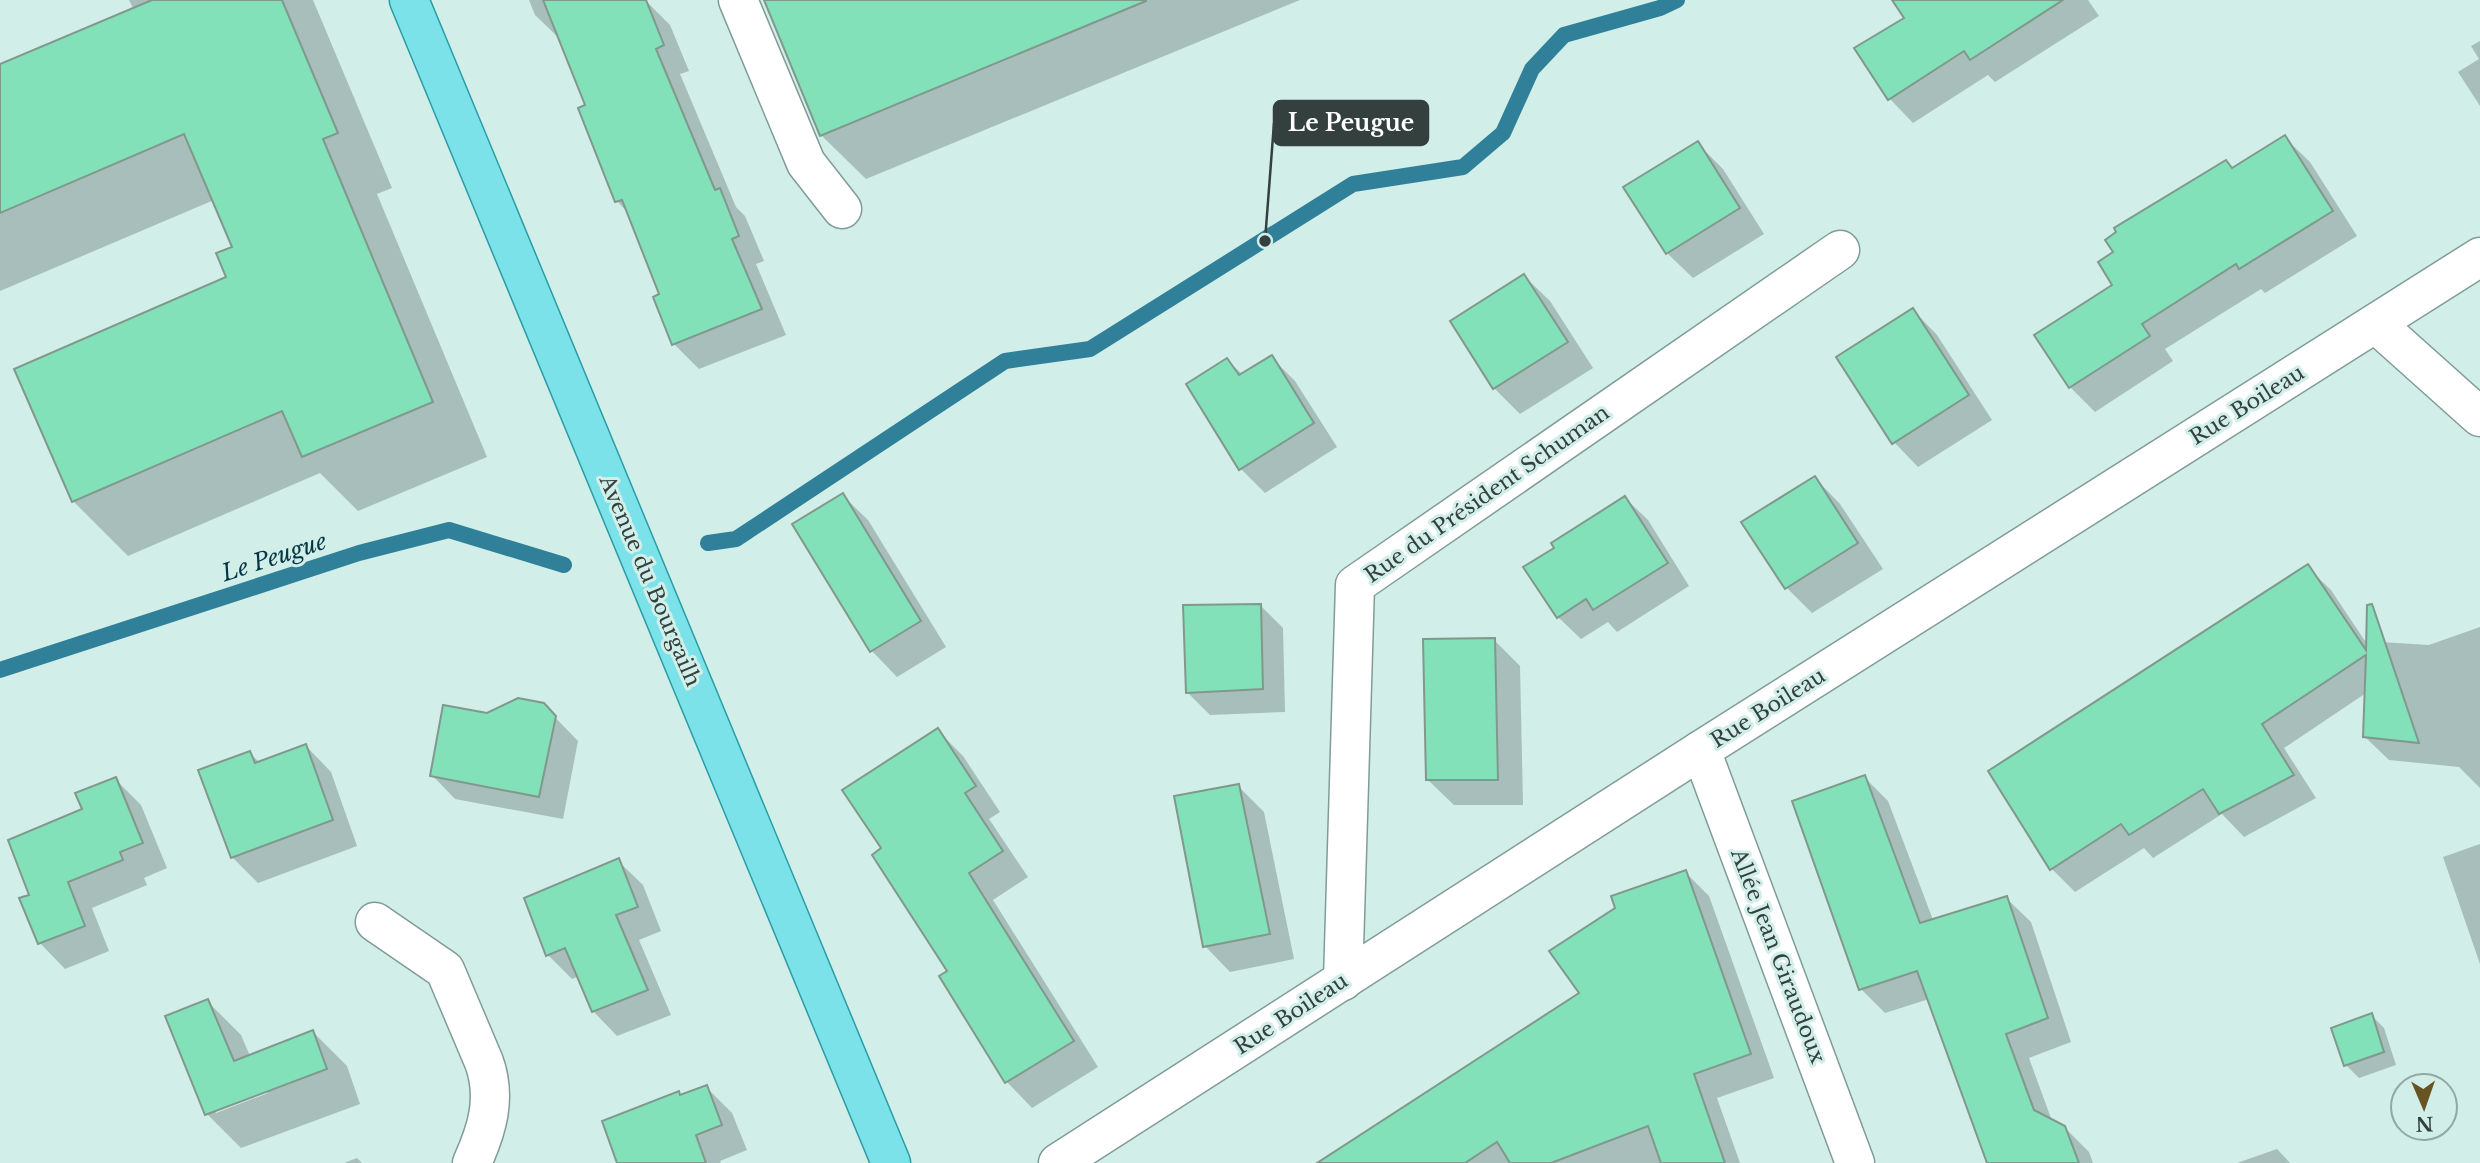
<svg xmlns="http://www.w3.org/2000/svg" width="2480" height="1163" font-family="'Libre Baskerville',serif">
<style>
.shadow{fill:#0003;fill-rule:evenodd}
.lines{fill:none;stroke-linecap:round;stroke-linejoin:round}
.stream{stroke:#2f8098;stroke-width:16}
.building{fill:#82e1b9;stroke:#81988d;stroke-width:2}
.minor-casing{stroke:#819c98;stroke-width:41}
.major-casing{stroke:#2a9ca5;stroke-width:41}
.minor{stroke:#fff;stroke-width:38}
.major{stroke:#7ce2ea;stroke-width:38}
.labels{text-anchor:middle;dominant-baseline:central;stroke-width:6;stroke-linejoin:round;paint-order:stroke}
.street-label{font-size:21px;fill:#34403e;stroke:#d1eee9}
.water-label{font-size:23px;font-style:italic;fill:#053645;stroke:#d1eee9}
.leader{fill:none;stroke:#34403e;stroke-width:2.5}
.callout-dot{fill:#34403e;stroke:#d1eee9;stroke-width:2.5}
.callout{fill:#34403e;stroke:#34403e;stroke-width:2.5}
.callout-label{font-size:23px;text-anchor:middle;font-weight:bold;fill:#fff}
</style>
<rect width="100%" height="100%" fill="#d1eee9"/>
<g class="shadow">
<polygon points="129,0 313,0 392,188 377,194 487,457 358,511 320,473 128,556 73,501 229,278 234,247 214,200 0,291 0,66 134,10"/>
<polygon points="529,0 645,0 670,25 689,71 680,74 736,207 745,216 764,261 756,264 786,335 699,369 674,344 662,295 629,214 617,201 587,106 561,40 535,15"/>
<polygon points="785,0 1300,0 866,179 821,135"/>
<polygon points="1894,0 2088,0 2099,16 1995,82 1988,75 1913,123 1890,99 1857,49 1906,18"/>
<polygon points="2480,41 2480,106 2458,72 2479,59 2471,46"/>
<polygon points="2285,138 2310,162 2357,236 2265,293 2261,289 2165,349 2173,361 2095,412 2070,387 2036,336 2115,285 2233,169"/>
<polygon points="1697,143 1723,169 1764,234 1693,278 1667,253"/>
<polygon points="1524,276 1550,301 1593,368 1520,414 1494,388 1452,321"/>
<polygon points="1913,310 1937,335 1992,420 1918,467 1894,442"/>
<polygon points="1271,357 1295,381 1337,447 1265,493 1241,469 1227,360 1243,375"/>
<polygon points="1815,478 1840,504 1883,569 1812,613 1787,588"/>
<polygon points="842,495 868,520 946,647 897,677 872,651 795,524"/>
<polygon points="1625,498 1648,520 1689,586 1617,632 1608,622 1581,639 1558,617"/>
<polygon points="2307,567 2331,590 2365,641 2429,645 2480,627 2480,788 2459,767 2389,760 2365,737 2366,693 2284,748 2316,798 2244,837 2222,814 2153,858 2144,848 2075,892 2052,869"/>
<polygon points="1260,605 1283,628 1285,712 1210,715 1187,692"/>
<polygon points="1494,640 1520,666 1523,805 1454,805 1428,780"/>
<polygon points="543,705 578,741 563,819 455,799 432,775"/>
<polygon points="938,731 963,756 1000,812 989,819 1028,877 993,900 1098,1067 1032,1108 1007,1082 942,976 950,971 883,849"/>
<polygon points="306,746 331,772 357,846 258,883 232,857 250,753 260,763"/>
<polygon points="1864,777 1888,801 1933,920 2006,898 2031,922 2071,1042 2029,1058 2052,1121 2064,1127 2089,1152 2093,1163 1989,1163 1929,999 1885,1013 1861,989"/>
<polygon points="115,779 141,805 167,868 144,878 147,885 92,908 109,951 65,969 40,943 31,896 84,810"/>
<polygon points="1238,786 1264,812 1294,959 1230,972 1205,946"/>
<polygon points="2480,844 2480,964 2443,857"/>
<polygon points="618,861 643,885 661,931 639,940 671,1015 617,1036 593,1011 579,976 572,979 548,955"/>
<polygon points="1685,872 1709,896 1774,1078 1717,1098 1740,1163 1321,1163 1582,994"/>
<path d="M 207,1001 L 241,1035 L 250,1056 L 313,1032 L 347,1066 L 360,1104 L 241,1148 L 207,1114 ZM 265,1091 L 268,1093 L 216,1113 L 214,1110 Z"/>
<polygon points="2371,1015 2384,1028 2396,1065 2359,1078 2346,1065 2333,1029"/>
<polygon points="706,1087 732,1113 747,1150 720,1161 721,1163 620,1163 679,1093 681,1096"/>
<polygon points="2277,1149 2290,1163 2237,1163"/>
<polygon points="357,1158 362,1163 344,1163"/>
</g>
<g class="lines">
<g class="stream">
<polyline points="708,543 736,539 1005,361 1090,349 1353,184 1463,167 1503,133 1532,69 1564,35 1660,8 1677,0"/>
<polyline points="0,670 359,553 449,530 564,565"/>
</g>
</g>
<g class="building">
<polygon points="152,0 282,0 338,133 323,139 433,402 302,457 282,411 72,502 14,369 226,277 216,253 232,247 184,134 0,213 0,64"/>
<polygon points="543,0 646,0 664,45 656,49 715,190 720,188 739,236 732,239 762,309 672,345 653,297 659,294 622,200 615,202 578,108 585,105"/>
<polygon points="764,0 1146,0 1146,1 820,136"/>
<polygon points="1892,0 2063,0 1970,60 1964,51 1888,100 1854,48 1904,18"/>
<polygon points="2285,135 2333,211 2239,269 2236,264 2142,324 2150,336 2069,388 2034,335 2112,285 2098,262 2113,252 2105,240 2116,232 2114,228 2226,160 2232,168"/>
<polygon points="1698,141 1740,208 1666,254 1623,187"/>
<polygon points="1524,274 1568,342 1493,389 1450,321"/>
<polygon points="1913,308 1969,395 1892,444 1836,357"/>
<polygon points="1272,355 1314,423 1239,470 1186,384 1227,358 1239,375"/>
<polygon points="1815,476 1858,543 1785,589 1741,522"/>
<polygon points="843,493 921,621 870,652 792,524"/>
<polygon points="1625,496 1668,563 1593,610 1586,599 1557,618 1523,567 1554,548 1551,543"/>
<polygon points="2308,564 2366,650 2367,605 2372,604 2419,743 2363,737 2366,655 2262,724 2294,775 2219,814 2203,789 2129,835 2121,824 2050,870 1988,771"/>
<polygon points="1261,604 1263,689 1186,693 1183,605"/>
<polygon points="1495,638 1498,780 1426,780 1423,639"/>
<polygon points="518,698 544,703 556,716 539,797 430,776 443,705 487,713"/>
<polygon points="938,728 976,786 965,793 1003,851 969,873 1074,1041 1005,1083 939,976 947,971 872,855 881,848 842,790"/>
<polygon points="306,744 333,820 231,858 198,770 250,751 255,763"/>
<polygon points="1865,775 1920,923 2007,896 2048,1018 2006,1034 2034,1110 2065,1126 2079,1163 1987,1163 1917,971 1859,990 1792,801"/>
<polygon points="116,777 143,843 120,852 123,860 68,882 85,926 38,944 19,898 29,895 8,840 82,809 75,793"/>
<polygon points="1239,784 1270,934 1203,947 1174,796"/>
<polygon points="619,858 638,907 616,915 648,990 592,1012 565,948 546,956 524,898"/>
<polygon points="1686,870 1751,1054 1694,1074 1725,1163 1661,1163 1648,1126 1551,1163 1510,1163 1497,1142 1465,1163 1317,1163 1579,993 1549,951 1615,908 1611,896"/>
<polygon points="208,999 234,1061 313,1030 327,1069 205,1115 165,1016"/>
<polygon points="2372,1013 2384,1052 2344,1066 2331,1028"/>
<polygon points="707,1085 722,1125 696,1135 706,1163 617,1163 602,1121 679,1091 680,1095"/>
</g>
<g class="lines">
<g class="minor-casing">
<g id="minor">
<polyline points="738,0 806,163 842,209"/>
<polyline points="2376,324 2480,417"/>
<polyline points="1701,750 1855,1163"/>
<path d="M 375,922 L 445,970 L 484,1062 C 497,1098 487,1130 472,1163"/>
<polyline points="1343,981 1355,585 1840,250"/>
<polyline points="1058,1163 1701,750 2480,257"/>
</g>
</g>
<g class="major-casing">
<polyline id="major" points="409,0 891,1163"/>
</g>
<use href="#minor" class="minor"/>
<use href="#major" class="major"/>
</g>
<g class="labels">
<g class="street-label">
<text transform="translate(2247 405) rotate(-32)">Rue Boileau</text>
<text transform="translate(1487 494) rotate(-35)">Rue du Président Schuman</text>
<text transform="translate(650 581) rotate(67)">Avenue du Bourgailh</text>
<text transform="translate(1768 708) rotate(-32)">Rue Boileau</text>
<text transform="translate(1778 956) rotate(69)">Allée Jean Giraudoux</text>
<text transform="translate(1291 1014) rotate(-33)">Rue Boileau</text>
</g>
<g class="water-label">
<text transform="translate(274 557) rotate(-18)">Le Peugue</text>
</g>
</g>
<path class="leader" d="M1265 241L1274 123"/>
<circle class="callout-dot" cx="1265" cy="241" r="7"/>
<rect class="callout" x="1274" y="101" width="154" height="44" rx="7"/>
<g class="callout-label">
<text x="1351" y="131">Le Peugue</text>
</g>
<g transform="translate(2424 1107) rotate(178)"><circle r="33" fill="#d1eee9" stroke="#92a8a5" stroke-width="2"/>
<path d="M0-5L12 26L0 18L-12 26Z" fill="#685322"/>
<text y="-10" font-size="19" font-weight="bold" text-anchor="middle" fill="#34403e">N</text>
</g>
</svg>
